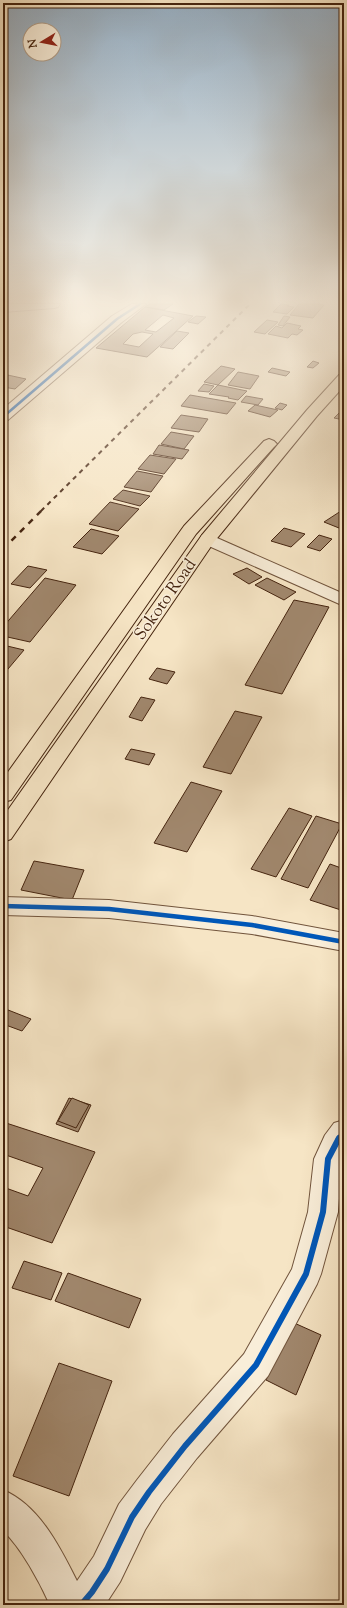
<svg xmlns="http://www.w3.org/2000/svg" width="347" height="1608" font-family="'Sorts Mill Goudy',serif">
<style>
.building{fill:#a1886e;stroke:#45240f;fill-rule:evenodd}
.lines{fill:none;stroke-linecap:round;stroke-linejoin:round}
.minor-casing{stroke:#71543c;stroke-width:2}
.major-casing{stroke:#45240f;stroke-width:2}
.minor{fill:#f9eed9;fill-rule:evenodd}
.major{fill:#f6e5c5;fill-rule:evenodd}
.rail-far1{stroke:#45240f;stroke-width:2;stroke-dasharray:4.5 4.5;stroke-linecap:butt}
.rail{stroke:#45240f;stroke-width:2.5;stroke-dasharray:6 6;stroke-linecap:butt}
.cycleway-far2-casing{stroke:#f9eed9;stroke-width:4}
.cycleway-far1-casing{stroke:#f9eed9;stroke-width:7}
.cycleway-casing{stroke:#f9eed9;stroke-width:8}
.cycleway-far2{stroke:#0057b8;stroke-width:2.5}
.cycleway-far1{stroke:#0057b8;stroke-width:4.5}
.cycleway{stroke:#0057b8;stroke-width:6}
.labels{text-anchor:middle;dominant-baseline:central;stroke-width:3;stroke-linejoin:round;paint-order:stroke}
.street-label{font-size:17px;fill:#45240f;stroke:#f9eed9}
</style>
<rect width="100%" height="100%" fill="#f6e5c5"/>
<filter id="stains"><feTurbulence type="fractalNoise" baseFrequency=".005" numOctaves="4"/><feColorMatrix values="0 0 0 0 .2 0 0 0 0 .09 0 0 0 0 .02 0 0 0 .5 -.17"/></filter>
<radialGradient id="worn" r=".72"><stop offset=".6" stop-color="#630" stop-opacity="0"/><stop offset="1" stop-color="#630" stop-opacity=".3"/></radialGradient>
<g class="building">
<polygon points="150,304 173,304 164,310 145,307"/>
<polygon points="281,304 289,305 287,306 294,307 287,314 273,312"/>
<polygon points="299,304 317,304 324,305 313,318 290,315"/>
<path d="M 145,307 L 193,316 L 147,357 L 96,348 ZM 163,315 L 174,318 L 156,332 L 145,330 ZM 142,332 L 153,334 L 139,347 L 123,344 L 133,334 Z"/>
<polygon points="196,316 206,317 198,324 188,322"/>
<polygon points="284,316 290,317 283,326 278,325"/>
<polygon points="267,320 278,322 265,334 254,332"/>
<polygon points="287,323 301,326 298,329 303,330 297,335 292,334 288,338 268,334 276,326 282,328"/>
<polygon points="177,331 189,333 173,349 160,347"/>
<polygon points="313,361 319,363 313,368 307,367"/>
<polygon points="221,366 235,369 218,385 204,382"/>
<polygon points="272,368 290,372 286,376 268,372"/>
<polygon points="238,372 259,376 250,389 228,385"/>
<polygon points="3,374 26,379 15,389 3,387"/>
<polygon points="204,384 214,386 209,392 198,391"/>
<polygon points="218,385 247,391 238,400 228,398 229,397 209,394"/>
<polygon points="190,395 236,403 227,414 181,406"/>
<polygon points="246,396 263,399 258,405 241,402"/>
<polygon points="280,403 287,405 282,410 275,408"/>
<polygon points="255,405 278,410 270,417 248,411"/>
<polygon points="339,413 344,414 344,420 334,418"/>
<polygon points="181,415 208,419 199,432 171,428"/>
<polygon points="171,432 194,436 184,449 161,444"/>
<polygon points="159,445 189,450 182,459 153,454"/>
<polygon points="150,455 176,459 164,474 138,469"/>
<polygon points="137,471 163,476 151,492 124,487"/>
<polygon points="123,490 150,496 140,506 113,499"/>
<polygon points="110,502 139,509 118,531 89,524"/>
<polygon points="344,509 344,530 324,522"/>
<polygon points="284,528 305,534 291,547 271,541"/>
<polygon points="91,529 119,536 102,554 73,547"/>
<polygon points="319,535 332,539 320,551 307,547"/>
<polygon points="28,566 47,570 30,588 11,584"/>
<polygon points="247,568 262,577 249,584 233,574"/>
<polygon points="45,578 76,585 30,642 3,636 3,627"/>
<polygon points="267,578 296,592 284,600 255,585"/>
<polygon points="294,600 329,607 282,694 245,685"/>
<polygon points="3,645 24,650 3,675"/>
<polygon points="157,668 175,672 167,684 149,679"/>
<polygon points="141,697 155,700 142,721 129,717"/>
<polygon points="235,711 262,717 231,774 203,767"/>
<polygon points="131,749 155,754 149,765 125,759"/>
<polygon points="191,782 222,791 187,852 154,843"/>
<polygon points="289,808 312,816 276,877 251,869"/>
<polygon points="316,816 342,824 308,888 281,879"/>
<polygon points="34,861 84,870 72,900 21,890"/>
<polygon points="330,864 344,869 344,911 310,900"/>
<polygon points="3,1008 31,1019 22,1031 3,1024"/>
<polygon points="69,1098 91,1105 78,1132 56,1124"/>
<polygon points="72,1098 89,1105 76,1128 58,1121"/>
<polygon points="3,1122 95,1152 52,1243 3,1226 3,1187 28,1196 43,1168 3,1154"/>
<polygon points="24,1261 62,1273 51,1300 12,1288"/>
<polygon points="68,1273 141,1299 129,1328 55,1301"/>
<polygon points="292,1322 321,1335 296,1395 266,1380"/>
<polygon points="59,1363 112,1381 69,1496 13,1476"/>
</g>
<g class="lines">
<g class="minor-casing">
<g id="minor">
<polygon points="3,304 60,304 58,307 54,308 3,312"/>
<polygon points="132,304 146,304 122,322 8,420 3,421 3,409 112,316"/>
<polygon points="208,534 344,594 344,606 202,543 200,539 202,535"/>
<polygon points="3,897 109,900 252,916 344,933 344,951 252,934 109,918 3,915"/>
<path d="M 344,1120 L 344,1155 L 342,1159 L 338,1212 L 321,1274 L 317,1284 L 268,1376 L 197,1458 L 161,1504 L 145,1530 L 120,1582 L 105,1605 L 50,1605 C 40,1583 21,1547 3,1531 L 3,1490 C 39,1505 60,1547 77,1581 L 94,1556 L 119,1504 L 137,1480 L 173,1434 L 244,1354 L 292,1269 L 308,1212 L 314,1159 L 325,1135 L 334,1123 Z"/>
</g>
</g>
<g class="major-casing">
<g id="major">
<polygon points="344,374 344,386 317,416 214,542 11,839 3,842 3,817 202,535 307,410 339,375"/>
<polygon points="269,439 274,441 277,444 274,447 196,534 11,800 3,802 3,779 184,526 264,441"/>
</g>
</g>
<use href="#minor" class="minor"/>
<use href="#major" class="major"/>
<polyline class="rail-far1" points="41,511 250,304"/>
<polyline class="rail" points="3,549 42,510"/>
<g class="cycleway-far2-casing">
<polyline id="cycleway-far2" points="3,417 117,319 140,304"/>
</g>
<g class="cycleway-far1-casing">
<g id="cycleway-far1">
<polyline points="3,906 109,909 252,925 344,942"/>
<polyline points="338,1139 344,1132"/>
</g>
</g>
<g class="cycleway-casing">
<polyline id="cycleway" points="81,1605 92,1592 107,1569 132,1517 149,1492 185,1446 256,1365 306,1274 323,1212 328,1159 339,1138"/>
</g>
<use href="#cycleway-far2" class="cycleway-far2"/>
<use href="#cycleway-far1" class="cycleway-far1"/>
<use href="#cycleway" class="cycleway"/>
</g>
<linearGradient id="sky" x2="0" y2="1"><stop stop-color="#95adc1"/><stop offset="0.57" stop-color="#fbf3e5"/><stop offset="1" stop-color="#fbf3e5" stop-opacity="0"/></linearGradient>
<rect width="347" height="529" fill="url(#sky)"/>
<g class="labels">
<g class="street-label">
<text transform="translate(166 600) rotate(-55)">Sokoto Road</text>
</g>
</g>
<rect width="347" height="1608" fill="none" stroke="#f6e5c5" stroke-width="16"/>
<rect x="4" y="4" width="339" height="1600" fill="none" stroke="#45240f" stroke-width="2"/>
<rect x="8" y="8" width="331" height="1592" fill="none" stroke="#45240f"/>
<g transform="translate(42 42) rotate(260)"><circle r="19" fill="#f9eed9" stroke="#b19d88"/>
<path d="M0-3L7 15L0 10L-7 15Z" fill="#8f2418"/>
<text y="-6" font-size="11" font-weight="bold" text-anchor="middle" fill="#45240f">N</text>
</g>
<rect width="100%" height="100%" filter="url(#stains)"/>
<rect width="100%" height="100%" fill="url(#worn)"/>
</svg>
